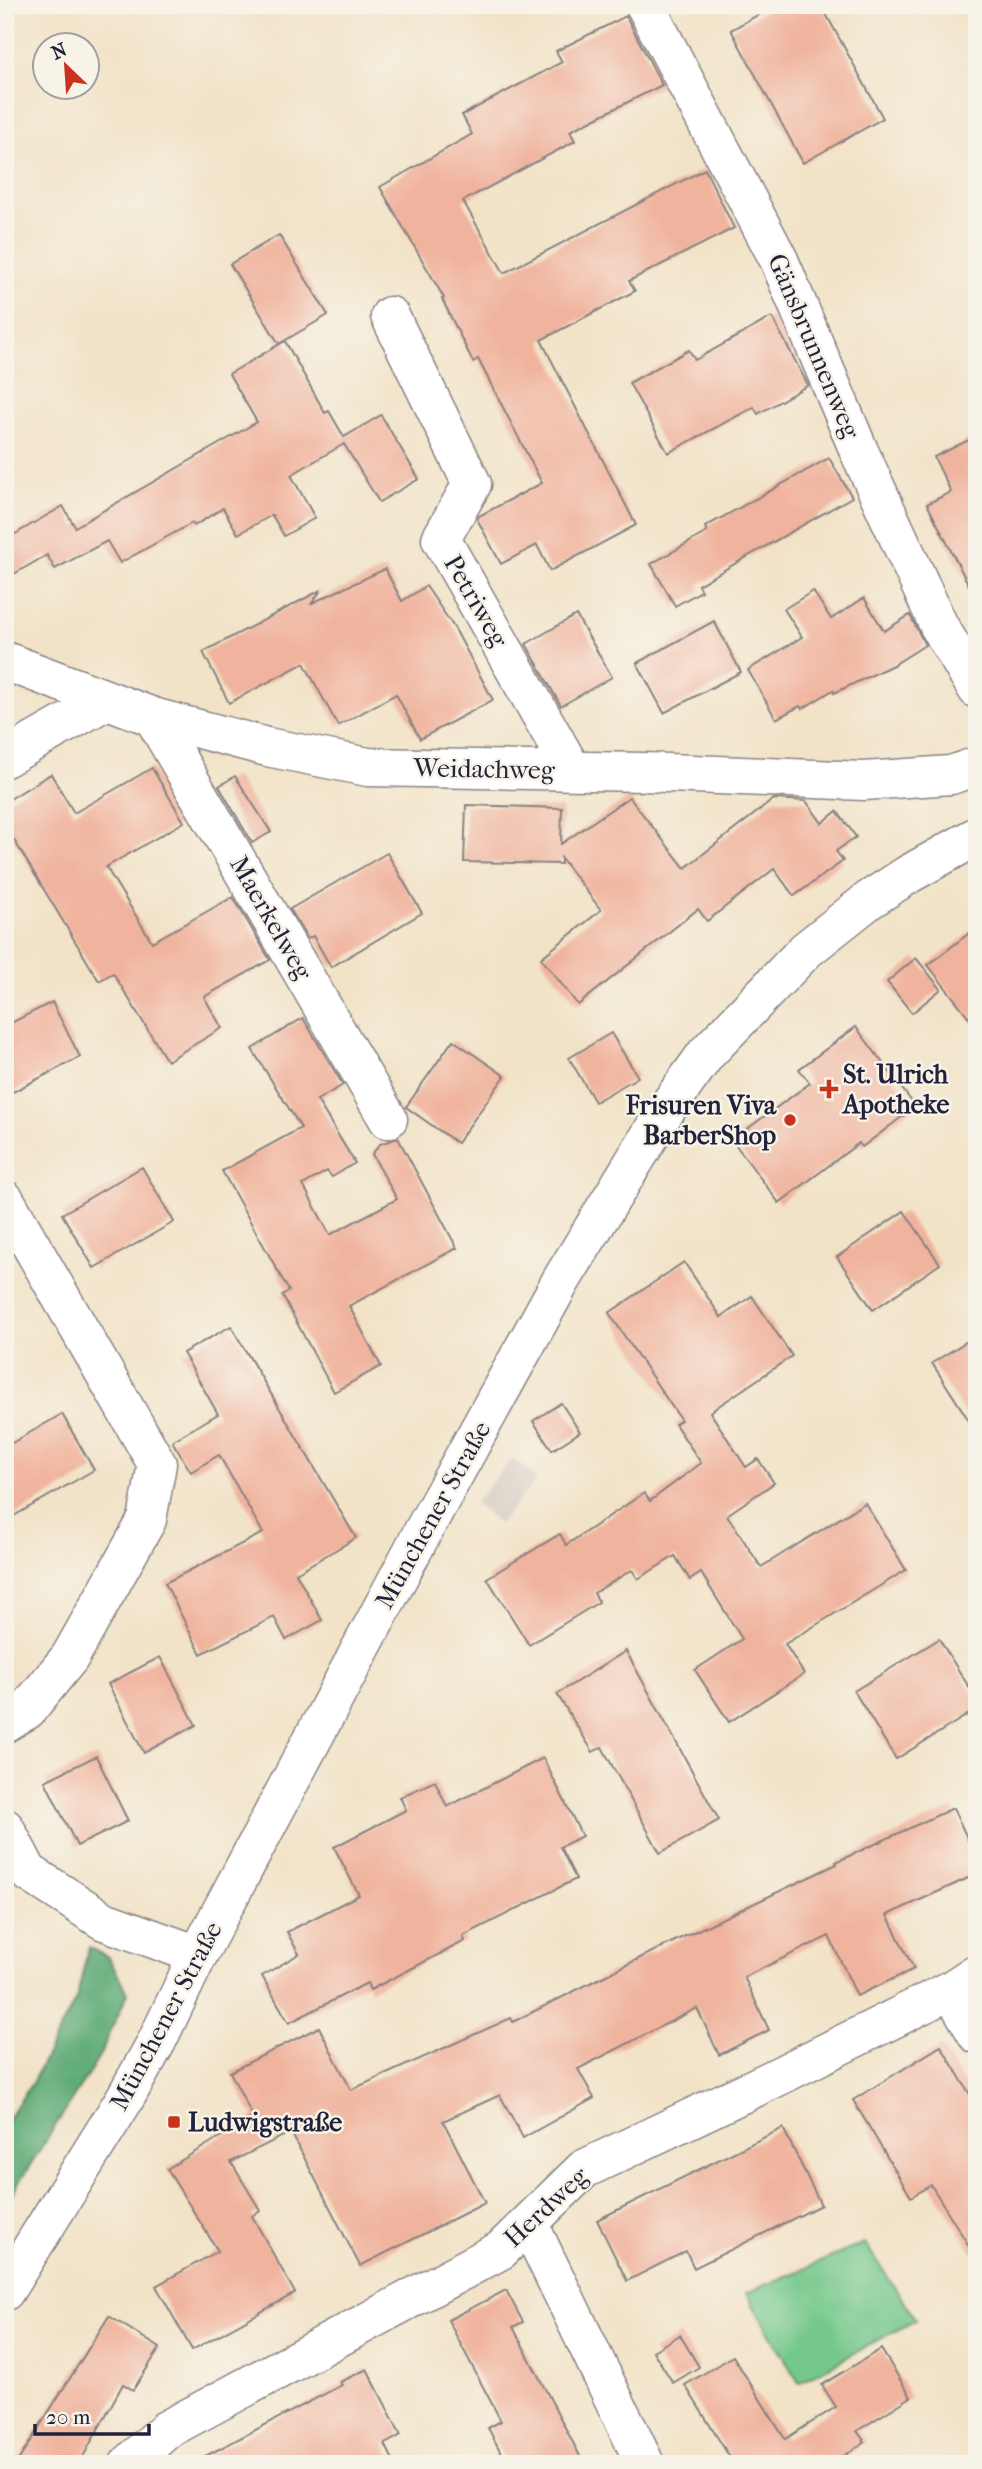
<svg xmlns="http://www.w3.org/2000/svg" width="982" height="2469" font-family="'IM FELL French Canon',serif">
<style>
.industrial{fill:#ccc2b9}
.green{fill:#75c88b;stroke:#4c7563;stroke-width:2}
.forest{fill:#60ac77;stroke:#416759;stroke-width:2}
.building{fill:#f0b39d}
.lines{fill:none;stroke-linecap:round;stroke-linejoin:round}
.street-casing{stroke:#8a8282;stroke-width:41}
.secondary-casing{stroke:#8a8282;stroke-width:41}
.street{stroke:#fff;stroke-width:38}
.secondary{stroke:#fff;stroke-width:38}
.poi-dot{fill:#c8321e;stroke:#f7f3e8;stroke-width:2.5}
.labels{text-anchor:middle;dominant-baseline:central;stroke-width:5;stroke-linejoin:round;paint-order:stroke}
.street-label{font-size:26px;fill:#22223b;stroke:#f7f3e8}
.poi-label{font-size:26px;font-weight:bold;fill:#22223b;stroke:#f7f3e8;text-anchor:start}
</style>
<rect width="100%" height="100%" fill="#f7f3e8"/>
<filter id="ink" filterUnits="userSpaceOnUse"><feTurbulence type="fractalNoise" baseFrequency=".0143" numOctaves="2"/><feDisplacementMap in="SourceGraphic" scale="14" xChannelSelector="R" yChannelSelector="G"/><feConvolveMatrix kernelMatrix="1 2 1 2 8 2 1 2 1" color-interpolation-filters="sRGB"/></filter>
<filter id="wash" filterUnits="userSpaceOnUse"><feTurbulence type="fractalNoise" baseFrequency=".00686" numOctaves="4" result="noise"/><feDisplacementMap in="SourceGraphic" scale="28" xChannelSelector="R" yChannelSelector="G"/><feGaussianBlur stdDeviation="1.57" result="paint"/><feColorMatrix in="noise" values="0 0 0 0 0 0 0 0 0 0 0 0 0 0 0 0 0 1.4 0 .05"/><feComposite in="paint" operator="in"/></filter>
<g filter="url(#wash)">
<rect width="100%" height="100%" fill="#f2e3c8"/>
<polygon class="industrial" points="512,1458 537,1479 499,1524 474,1503"/>
<polygon class="green" points="865,2243 916,2320 799,2383 746,2293"/>
<polygon class="forest" points="89,1947 108,1957 128,1993 98,2059 5,2204 5,2123 32,2083 76,1999"/>
<g id="blocks">
<g class="building">
<polygon points="776,5 821,5 883,118 803,163 731,30"/>
<polygon points="626,16 662,85 570,131 575,141 463,201 504,273 705,169 734,228 629,281 635,291 541,340 636,525 550,571 537,545 501,564 477,519 479,516 542,483 478,359 473,362 442,299 444,298 380,187 472,134 462,115 562,62 556,51"/>
<polygon points="279,235 328,315 279,344 230,264"/>
<polygon points="772,317 808,385 758,414 754,407 668,453 629,383 689,350 695,360"/>
<polygon points="285,341 325,413 329,411 344,437 381,415 419,479 379,502 344,444 291,475 315,518 284,536 272,515 238,534 223,508 194,526 192,523 120,563 107,541 55,569 47,555 5,579 5,540 63,506 75,527 257,422 229,374"/>
<polygon points="977,436 977,601 927,504 951,492 934,457"/>
<polygon points="829,458 852,497 698,585 701,591 675,606 651,564 707,532 705,527"/>
<polygon points="385,569 402,601 426,586 455,629 493,700 420,739 396,694 338,726 304,663 229,703 203,652 321,590 312,603"/>
<polygon points="813,591 831,619 864,598 884,631 910,615 925,645 895,664 834,693 833,690 802,709 800,706 776,719 748,670 802,637 784,609"/>
<polygon points="576,615 612,677 561,706 526,644"/>
<polygon points="714,621 741,672 664,713 637,663"/>
<polygon points="152,768 184,822 106,867 152,942 233,897 270,960 204,997 222,1028 167,1061 113,973 99,981 5,825 5,802 51,774 74,813"/>
<polygon points="235,776 271,832 252,843 219,786"/>
<polygon points="629,797 685,868 774,799 806,801 822,823 837,811 856,837 836,851 843,861 794,896 774,869 707,921 698,909 578,1005 541,958 601,910 561,858 561,864 464,862 466,805 562,808 561,844"/>
<polygon points="387,853 422,913 331,967 313,936 308,939 290,909"/>
<polygon points="977,927 977,1028 928,965"/>
<polygon points="916,958 941,989 912,1013 887,982"/>
<polygon points="52,1002 80,1057 5,1096 5,1026"/>
<polygon points="303,1018 343,1085 317,1100 355,1163 332,1177 327,1171 303,1185 330,1235 397,1199 372,1154 380,1144 398,1138 457,1248 349,1306 381,1366 334,1392 282,1295 289,1291 222,1171 301,1128 252,1049"/>
<polygon points="856,1027 912,1102 907,1106 911,1110 862,1147 859,1143 779,1203 732,1140 810,1083 799,1069"/>
<polygon points="611,1033 638,1077 595,1102 569,1058"/>
<polygon points="453,1040 505,1076 457,1143 406,1107"/>
<polygon points="142,1167 174,1222 94,1268 62,1214"/>
<polygon points="904,1211 940,1264 873,1310 837,1257"/>
<polygon points="684,1262 721,1317 752,1296 792,1356 710,1412 746,1467 758,1459 774,1483 727,1515 761,1567 865,1503 906,1570 785,1644 804,1674 729,1722 695,1670 742,1639 701,1573 690,1580 675,1556 638,1579 632,1570 594,1593 599,1602 529,1645 487,1578 560,1534 566,1545 644,1493 650,1501 701,1463 675,1424 681,1420 609,1313"/>
<polygon points="231,1326 356,1538 296,1573 322,1620 286,1640 274,1617 201,1654 165,1583 263,1533 219,1455 191,1472 172,1441 218,1414 183,1353"/>
<polygon points="977,1335 977,1433 932,1363"/>
<polygon points="561,1403 580,1432 552,1450 533,1421"/>
<polygon points="62,1414 94,1470 5,1521 5,1447"/>
<polygon points="939,1639 977,1700 977,1709 896,1759 854,1691"/>
<polygon points="626,1651 719,1820 660,1853 602,1747 593,1752 557,1694"/>
<polygon points="160,1657 196,1725 144,1753 108,1684"/>
<polygon points="96,1756 128,1821 77,1846 45,1781"/>
<polygon points="543,1758 582,1836 560,1847 576,1879 463,1936 465,1941 370,1990 367,1983 289,2023 262,1976 299,1954 287,1932 359,1895 334,1847 406,1810 400,1797 435,1781 447,1807"/>
<polygon points="953,1808 977,1859 977,1874 887,1915 914,1969 857,1996 829,1936 744,1977 769,2030 719,2055 697,2008 578,2069 594,2098 523,2138 500,2095 443,2121 485,2203 360,2266 291,2132 231,2162 260,2210 252,2216 295,2293 192,2350 156,2286 218,2251 167,2169 253,2117 230,2072 319,2027 351,2090 511,2018 513,2022 658,1949 837,1864 836,1862"/>
<polygon points="941,2046 977,2106 977,2259 931,2185 911,2197 853,2100"/>
<polygon points="783,2128 821,2205 694,2268 686,2251 627,2281 597,2220"/>
<polygon points="506,2290 523,2322 513,2327 584,2464 507,2464 488,2428 501,2421 448,2320"/>
<polygon points="109,2316 160,2348 133,2390 123,2384 79,2464 16,2464"/>
<polygon points="680,2335 699,2367 673,2383 653,2351"/>
<polygon points="881,2349 911,2397 857,2431 865,2442 830,2464 734,2464 685,2385 733,2356 785,2439 836,2407 822,2385"/>
<polygon points="367,2369 401,2435 385,2444 395,2464 190,2464 342,2385 340,2382"/>
</g>
</g>
</g>
<g filter="url(#ink)">
<use href="#blocks" fill-opacity="0" stroke="#8a8282" stroke-width="2"/>
<g class="lines">
<g class="street-casing">
<g id="street">
<polyline points="645,5 779,260 859,451 939,626 977,689"/>
<polyline points="390,316 472,484 441,539 572,770"/>
<polyline points="5,661 153,717 267,747 368,767 644,772 864,781 951,775 977,766"/>
<polyline points="153,717 388,1119"/>
<polyline points="5,758 107,700"/>
<polyline points="5,1200 157,1464 147,1520 70,1657 27,1710 5,1723"/>
<polyline points="5,1828 28,1872 104,1921 198,1955"/>
<polyline points="951,1990 977,2034"/>
<polyline points="529,2224 645,2464"/>
<polyline points="129,2464 166,2430 501,2250 584,2169 769,2081 951,1990 977,1973"/>
</g>
</g>
<g class="secondary-casing">
<polyline id="secondary" points="5,2291 124,2100 157,2041 198,1955 422,1533 562,1279 667,1108 706,1054 806,950 869,900 909,874 977,836"/>
</g>
<use href="#street" class="street"/>
<use href="#secondary" class="secondary"/>
</g>
</g>
<g class="poi-dot">
<path d="M825.5 1078.5h7v7h7v7h-7v7h-7v-7h-7v-7h7z"/>
<circle cx="790" cy="1120" r="7"/>
<rect x="167" y="2115" width="14" height="14" rx="3.5"/>
</g>
<g class="labels">
<g class="street-label">
<text transform="translate(814 346) rotate(67)">Gänsbrunnenweg</text>
<text transform="translate(476 601) rotate(60)">Petriweg</text>
<text transform="translate(484 769) rotate(1)">Weidachweg</text>
<text transform="translate(271 918) rotate(60)">Maerkelweg</text>
<text transform="translate(433 1515) rotate(-61)">Münchener Straße</text>
<text transform="translate(166 2016) rotate(-62)">Münchener Straße</text>
<text transform="translate(546 2207) rotate(-43)">Herdweg</text>
</g>
<g class="poi-label">
<text x="843" y="1074">St. Ulrich<tspan x="843" dy="30">Apotheke</tspan></text>
<text x="776" y="1105" text-anchor="end">Frisuren Viva<tspan x="776" dy="30">BarberShop</tspan></text>
<text x="188" y="2122">Ludwigstraße</text>
</g>
</g>
<rect width="982" height="2469" fill="none" stroke="#f7f3e8" stroke-width="28"/>
<g transform="translate(66 66) rotate(335)"><circle r="33" fill="#f7f3e8" stroke="#a29fa3" stroke-width="2"/>
<path d="M0-5L12 26L0 18L-12 26Z" fill="#c8321e"/>
<text y="-10" font-size="19" font-weight="bold" text-anchor="middle" fill="#22223b">N</text>
</g>
<path d="M35 2424v10h114v-10" fill="none" stroke="#22223b" stroke-width="3.5"/>
<text x="46" y="2424" font-size="21" fill="#22223b" stroke="#f7f3e8" stroke-width="5" paint-order="stroke">20 m</text>
</svg>
